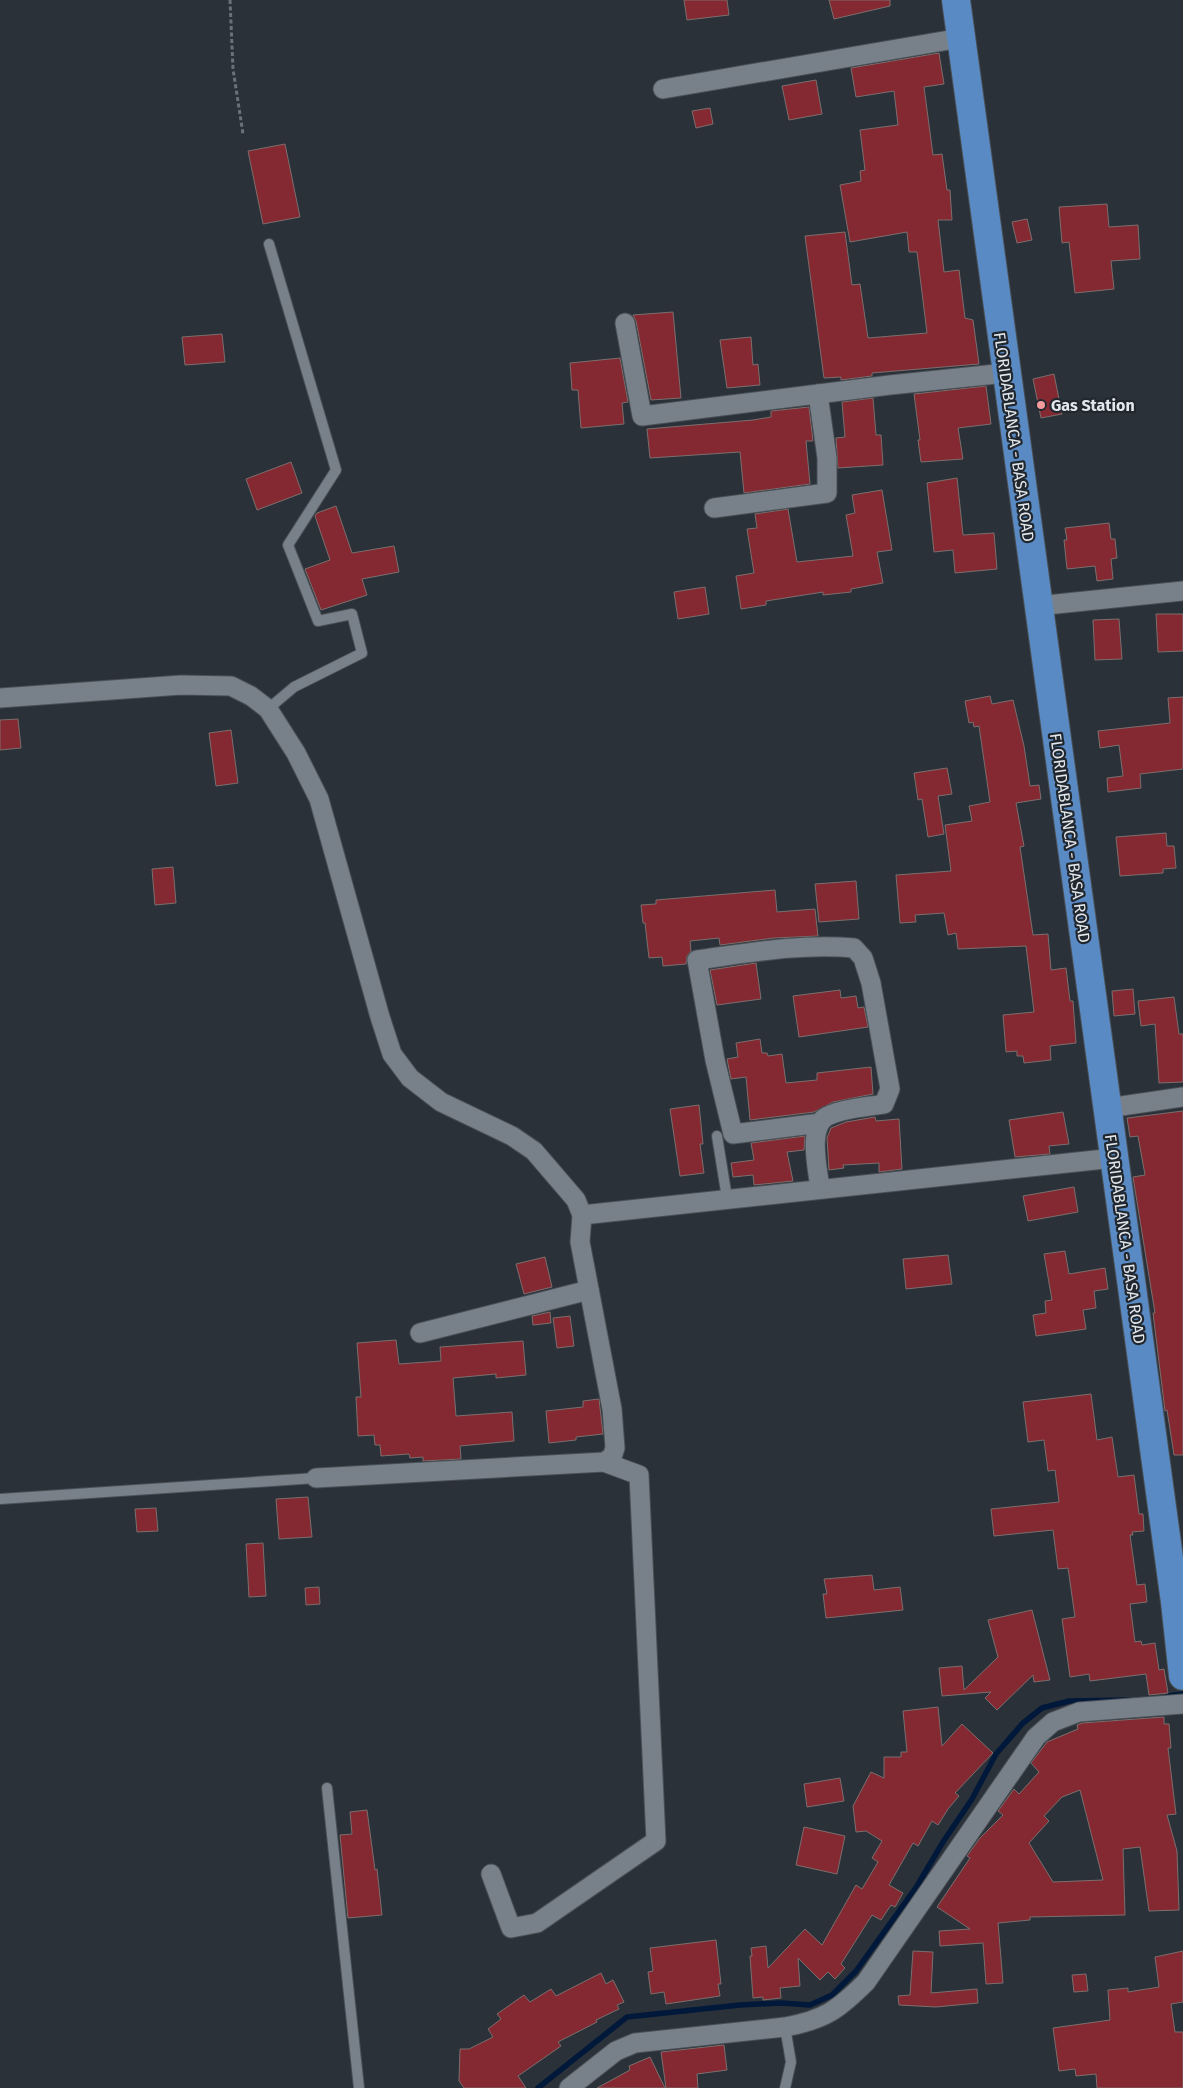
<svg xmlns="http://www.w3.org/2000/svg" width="1183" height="2088" font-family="'Fira Sans',sans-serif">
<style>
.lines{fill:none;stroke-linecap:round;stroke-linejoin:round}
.stream{stroke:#00183a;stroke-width:5.5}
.building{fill:#842931;stroke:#7c6e6e;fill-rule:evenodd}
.lane-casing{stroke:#494f55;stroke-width:12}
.street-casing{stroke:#494f55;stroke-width:21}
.primary-casing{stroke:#494f55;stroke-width:30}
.path{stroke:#6b7178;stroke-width:3;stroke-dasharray:4 2.5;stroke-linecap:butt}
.lane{stroke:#788089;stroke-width:10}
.street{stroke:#788089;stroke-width:19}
.primary{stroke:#598ac3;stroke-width:28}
.poi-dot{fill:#f59b9c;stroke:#21272f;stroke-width:2}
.labels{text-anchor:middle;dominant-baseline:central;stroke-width:4.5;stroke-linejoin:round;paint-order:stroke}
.poi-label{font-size:16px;font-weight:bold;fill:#e2e7ec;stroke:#21272f;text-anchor:start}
.street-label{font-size:16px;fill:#e2e7ec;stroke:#21272f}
</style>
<rect width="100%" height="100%" fill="#2a3139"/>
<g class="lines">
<g class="stream">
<polyline points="1168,1696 1183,1694"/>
<polyline points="538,2088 627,2017 740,2005 781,2003 810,2005 832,1995 856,1971 917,1886 943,1842 972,1799 996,1754 1023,1723 1042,1708 1069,1701 1129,1700"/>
</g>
</g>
<g class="building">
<polygon points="684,0 727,0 729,15 687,20"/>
<polygon points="829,0 890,0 890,6 834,19"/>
<polygon points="939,53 944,84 924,87 933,155 942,154 947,190 950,190 952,220 938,220 944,272 959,270 965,318 973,320 979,364 872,373 872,376 841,380 841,377 824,378 805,236 845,232 852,285 860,284 868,338 927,333 917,252 909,252 907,232 850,242 840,185 861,181 860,171 865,170 860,130 898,125 894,91 856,97 851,68"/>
<polygon points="816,80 822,114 789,120 782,86"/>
<polygon points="710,108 713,124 696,128 692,111"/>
<polygon points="285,144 300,217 263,224 248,151"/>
<polygon points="1107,204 1109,227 1138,225 1140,259 1111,261 1114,289 1075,293 1069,242 1062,243 1059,207"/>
<polygon points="1027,219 1032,240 1017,243 1012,222"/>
<polygon points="673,312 681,398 651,400 636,321 633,315"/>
<polygon points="222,334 225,362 185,365 182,337"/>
<polygon points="751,337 753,365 758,364 760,385 727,388 720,340"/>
<polygon points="620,358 628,402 622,403 624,424 581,428 578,390 572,390 570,363"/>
<polygon points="1054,374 1062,414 1041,418 1033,379"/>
<polygon points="986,386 991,424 958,428 963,459 921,462 918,440 920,440 914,394"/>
<polygon points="873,398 876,435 881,435 883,465 838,468 836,438 845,437 842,402"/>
<polygon points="809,407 813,441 806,441 810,484 744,493 740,452 650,458 647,429 753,420 771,417 771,411"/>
<polygon points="291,462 302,493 257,510 246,479"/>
<polygon points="957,478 963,535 994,533 997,569 955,573 953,550 934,552 927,483"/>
<polygon points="882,490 892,550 877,552 883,583 851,589 851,592 823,595 823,592 766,601 766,605 741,609 736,576 754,573 747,529 757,528 755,514 788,509 797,562 853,556 846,515 855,513 852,495"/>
<polygon points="336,506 352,553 394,546 399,572 362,579 367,595 321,610 305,569 330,560 315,516 317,513"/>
<polygon points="1109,523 1111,539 1115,539 1117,558 1111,559 1113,579 1097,581 1095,566 1067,569 1064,540 1067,540 1065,528"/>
<polygon points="705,587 709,614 678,619 674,592"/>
<polygon points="1156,614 1183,614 1183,651 1158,652"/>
<polygon points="1119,619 1122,659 1095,660 1093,620"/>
<polygon points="990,696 992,704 1013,700 1024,746 1030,786 1039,785 1041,799 1016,803 1024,846 1020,847 1033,935 1048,934 1051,970 1066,968 1070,1001 1073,1001 1076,1043 1050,1046 1051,1060 1024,1063 1023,1056 1017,1056 1017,1051 1006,1052 1003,1015 1034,1012 1026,946 958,949 956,933 948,935 944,913 915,915 916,922 900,923 896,875 951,871 945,825 972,821 969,806 990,802 979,726 974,727 973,722 969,723 965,701"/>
<polygon points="1183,697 1183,769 1140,774 1141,788 1108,792 1107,778 1123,776 1119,745 1100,748 1098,731 1170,723 1168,698"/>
<polygon points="18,719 21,748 0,750 0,720"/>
<polygon points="231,730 238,783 216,786 209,733"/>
<polygon points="947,768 952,794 938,796 944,834 928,837 922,799 918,800 914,773"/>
<polygon points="1166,833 1167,846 1174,846 1176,868 1163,869 1163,873 1120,876 1116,837"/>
<polygon points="173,867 176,903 155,905 152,869"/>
<polygon points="856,881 859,919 819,922 815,884"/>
<polygon points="775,890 777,912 815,909 818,936 774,938 720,945 719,938 690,941 691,951 687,956 686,964 663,966 662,957 649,958 645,923 643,923 641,905 656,904 656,900"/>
<polygon points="756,963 761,999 717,1005 710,970"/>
<polygon points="1133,989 1135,1014 1114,1016 1112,991"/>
<polygon points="840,990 841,998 856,996 858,1008 864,1007 868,1027 799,1037 793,996"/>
<polygon points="1174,997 1179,1034 1183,1034 1183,1082 1159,1083 1155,1024 1141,1026 1138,1001"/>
<polygon points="760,1039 762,1053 767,1053 768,1056 782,1054 786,1083 817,1080 817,1073 871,1067 873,1094 833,1102 814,1112 750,1120 746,1077 731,1079 727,1059 738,1057 736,1043"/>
<polygon points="699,1105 703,1144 700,1144 704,1173 680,1176 670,1109"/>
<polygon points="1183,1111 1183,1455 1174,1455 1167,1410 1165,1411 1153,1313 1155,1313 1133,1177 1145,1175 1138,1136 1130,1137 1127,1118"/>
<polygon points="1063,1112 1069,1144 1049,1146 1050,1154 1015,1157 1009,1120"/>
<polygon points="875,1117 876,1121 899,1119 902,1169 879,1172 879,1163 843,1165 844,1168 829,1170 827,1138 831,1128 846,1122"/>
<polygon points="805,1136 804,1150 787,1152 793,1181 754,1185 753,1175 733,1177 731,1163 754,1160 751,1143"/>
<polygon points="1074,1187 1078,1212 1028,1221 1023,1196"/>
<polygon points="1065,1251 1069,1274 1105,1268 1108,1289 1094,1291 1096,1308 1083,1310 1086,1329 1036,1336 1033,1315 1046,1313 1045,1301 1052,1300 1044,1254"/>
<polygon points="948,1255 952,1284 906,1289 903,1259"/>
<polygon points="545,1257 552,1287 524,1294 516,1264"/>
<polygon points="550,1312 551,1323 533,1325 532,1316"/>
<polygon points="570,1316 574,1346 557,1348 553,1318"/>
<polygon points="396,1340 399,1364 441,1361 440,1347 523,1341 526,1375 496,1378 496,1374 453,1378 456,1416 512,1412 514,1441 460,1446 461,1459 423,1461 423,1457 410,1458 409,1454 381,1456 380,1445 375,1445 374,1435 358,1436 356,1397 361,1397 357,1343"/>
<polygon points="1091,1394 1097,1440 1112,1437 1118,1477 1134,1475 1139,1514 1143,1514 1144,1531 1132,1532 1133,1535 1130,1535 1137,1585 1145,1584 1147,1602 1130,1604 1135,1642 1141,1641 1142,1645 1155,1643 1159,1670 1164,1669 1168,1693 1149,1695 1146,1674 1090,1681 1089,1674 1070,1677 1062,1619 1075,1617 1068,1568 1058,1569 1053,1530 994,1536 991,1509 1059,1502 1055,1470 1048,1471 1044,1440 1028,1442 1023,1402"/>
<polygon points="599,1399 603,1434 576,1437 576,1440 549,1443 546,1411 583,1407 583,1401"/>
<polygon points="308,1497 312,1537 279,1539 276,1499"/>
<polygon points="156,1508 158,1531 137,1532 135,1509"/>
<polygon points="263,1543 266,1596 249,1597 246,1544"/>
<polygon points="872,1575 874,1590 900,1587 903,1610 826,1618 823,1594 827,1594 824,1579"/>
<polygon points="319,1587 320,1604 306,1605 305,1588"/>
<polygon points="1032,1610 1050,1680 1034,1682 1033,1675 997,1710 985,1698 991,1692 942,1696 939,1668 962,1666 964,1690 998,1657 988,1620"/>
<polygon points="938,1707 942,1746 962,1724 993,1753 955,1793 959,1796 948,1809 938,1825 932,1821 918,1846 913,1843 889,1885 903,1893 895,1907 891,1905 881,1920 872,1915 841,1964 845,1968 835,1979 828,1972 820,1980 798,1958 800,1986 780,1988 781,1998 763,2000 763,1997 753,1998 750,1956 752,1956 751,1948 766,1946 768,1968 805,1929 822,1945 856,1885 862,1889 878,1862 872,1858 882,1841 866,1831 856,1832 853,1806 871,1772 884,1778 884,1757 901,1757 901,1752 907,1752 903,1711"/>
<path d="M 1164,1717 L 1164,1724 L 1169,1724 L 1171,1748 L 1168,1748 L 1176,1814 L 1167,1815 L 1177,1851 L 1179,1910 L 1149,1911 L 1140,1847 L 1123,1849 L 1125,1915 L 1030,1917 L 1030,1920 L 998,1923 L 1003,1983 L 986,1984 L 983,1943 L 940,1946 L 939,1931 L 970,1929 L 937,1907 L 970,1858 L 967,1856 L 980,1838 L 1003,1815 L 998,1811 L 1014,1789 L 1019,1794 L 1039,1772 L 1031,1763 L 1047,1742 L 1078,1729 L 1077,1725 L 1082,1723 ZM 1080,1790 L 1103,1880 L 1053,1882 L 1029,1843 L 1049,1821 L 1044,1816 L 1062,1797 Z"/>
<polygon points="840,1778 844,1801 807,1807 804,1784"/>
<polygon points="367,1810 375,1870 377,1869 382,1915 348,1918 340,1835 352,1834 350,1812"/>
<polygon points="804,1827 845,1836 837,1874 796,1865"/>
<polygon points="716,1940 721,1984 718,1984 720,1996 666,2004 664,1992 651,1994 648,1972 653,1971 650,1948"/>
<polygon points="913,1951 933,1952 931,1993 977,1989 978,2003 936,2007 899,2005 898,1996 910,1995"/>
<polygon points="1183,1951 1183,2002 1171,2004 1175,2032 1183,2032 1183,2088 1097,2088 1096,2074 1076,2076 1075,2069 1059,2071 1053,2028 1110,2020 1108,1990 1128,1988 1128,1992 1159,1987 1155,1957"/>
<polygon points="601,1973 606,1984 613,1980 624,2002 617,2005 619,2009 596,2020 597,2022 558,2042 561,2046 518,2076 526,2088 464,2088 459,2081 460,2049 469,2049 493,2037 488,2029 501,2019 497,2014 524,1995 530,2002 551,1989 556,1996"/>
<polygon points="1086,1974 1088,1991 1074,1992 1072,1975"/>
<polygon points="724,2045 727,2070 697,2074 698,2088 666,2088 661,2052"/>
<polygon points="650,2057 665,2088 597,2088 630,2070 629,2066"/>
</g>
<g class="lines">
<g class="lane-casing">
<g id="lane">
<polyline points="268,709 294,687 362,653 352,614 318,621 288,545 336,470 269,244"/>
<polyline points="717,1136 727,1198"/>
<polyline points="0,1499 316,1478"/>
<polyline points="327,1788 359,2088"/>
<polyline points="785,2088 791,2062 785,2027"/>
</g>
</g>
<g class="street-casing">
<g id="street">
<polyline points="663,89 961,38"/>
<polyline points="625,323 642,416 890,385 1006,373"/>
<polyline points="714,508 827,493 827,458 818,394"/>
<polyline points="1037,606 1183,591"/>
<polyline points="0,698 181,685 231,686 251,696 268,709 296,753 319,799 380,1017 392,1054 410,1078 441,1102 512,1136 534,1151 576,1200 582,1215 580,1242 612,1409 615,1448 612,1457 604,1462 316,1478"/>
<polyline points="1108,1108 1183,1097"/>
<path d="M 820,1188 C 818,1170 806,1123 830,1115 C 846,1108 867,1107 884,1104 L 890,1089 L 871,983 L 863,958 L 854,948 C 802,943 748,953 697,960 L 715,1060 L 733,1134 L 820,1123"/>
<polyline points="582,1215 1114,1158"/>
<polyline points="420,1333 589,1290"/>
<polyline points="491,1874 511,1928 537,1923 656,1841 639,1475 604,1462"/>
<path d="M 569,2088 L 616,2051 L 635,2043 L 785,2027 C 824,2020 838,2010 866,1982 L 1036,1737 L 1053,1722 L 1079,1712 L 1183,1704"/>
</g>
</g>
<g class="primary-casing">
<polyline id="primary" points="956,0 1175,1602 1183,1676"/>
</g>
<polyline class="path" points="230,0 233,69 243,134"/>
<use href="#lane" class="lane"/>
<use href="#street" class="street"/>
<use href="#primary" class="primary"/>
</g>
<circle class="poi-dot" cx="1041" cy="405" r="5"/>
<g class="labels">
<g class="poi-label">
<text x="1051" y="405">Gas Station</text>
</g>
<g class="street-label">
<text transform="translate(1014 437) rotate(82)">FLORIDABLANCA - BASA ROAD</text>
<text transform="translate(1070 838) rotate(82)">FLORIDABLANCA - BASA ROAD</text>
<text transform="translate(1125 1239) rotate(82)">FLORIDABLANCA - BASA ROAD</text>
</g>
</g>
</svg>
